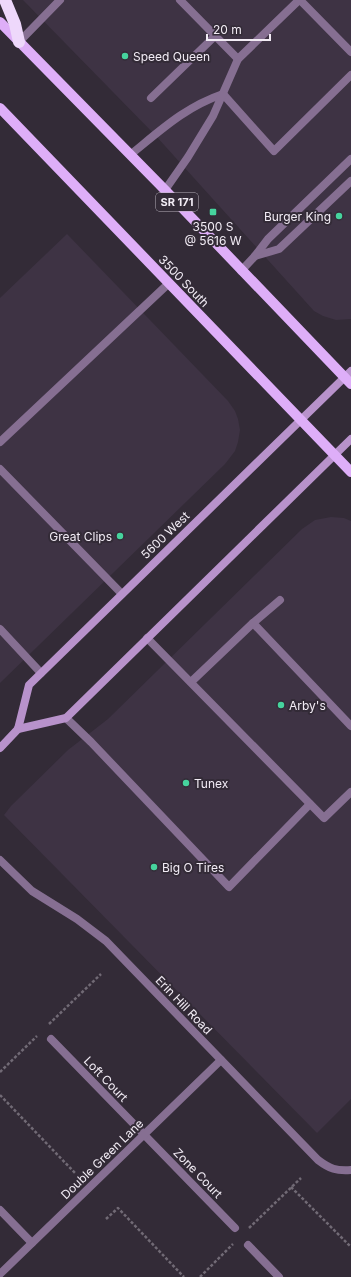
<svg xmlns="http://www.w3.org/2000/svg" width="351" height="1277" font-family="Inter,sans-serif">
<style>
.built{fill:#3e3344}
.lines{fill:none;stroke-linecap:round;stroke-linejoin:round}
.path{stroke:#716a75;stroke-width:2.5;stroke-dasharray:3 2;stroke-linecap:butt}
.lane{stroke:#866f92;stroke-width:8}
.street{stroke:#866f92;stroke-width:8}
.secondary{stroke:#b892cb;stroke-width:8}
.primary{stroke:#deaef8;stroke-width:10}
.highway{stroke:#eed8fb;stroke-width:12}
.poi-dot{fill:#46d49e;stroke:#332b37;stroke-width:1.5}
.labels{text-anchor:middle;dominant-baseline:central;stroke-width:4;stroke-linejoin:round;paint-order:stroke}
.shield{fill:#332b37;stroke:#b9b2bc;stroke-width:1}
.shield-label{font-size:11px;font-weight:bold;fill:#f2ecf5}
.poi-label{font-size:12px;fill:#f2ecf5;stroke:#332b37;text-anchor:start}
.street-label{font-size:12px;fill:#f2ecf5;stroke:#332b37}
</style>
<rect width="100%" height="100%" fill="#332b37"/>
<g class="built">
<polygon points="23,0 351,0 351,319 336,320 323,316 314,311 156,136"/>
<polygon points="67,234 228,401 235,411 238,419 240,430 238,442 235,451 225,464 0,683 0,298"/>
<polygon points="331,517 344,518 351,521 351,1099 317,1133 4,815 11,806 68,750 108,719 302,529 315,520"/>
</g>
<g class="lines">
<g class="path">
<polyline points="49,1024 101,974"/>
<polyline points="0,1072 37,1036"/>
<polyline points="0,1095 76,1174"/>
<polyline points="291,1187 351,1247"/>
<polyline points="106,1219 118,1208 184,1277"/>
<polyline points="249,1228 301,1178"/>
<polyline points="200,1277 233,1244"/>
</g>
<g class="lane">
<polyline points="180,0 238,59"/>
<polyline points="300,0 351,52"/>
<polyline points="19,42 60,0"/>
<polyline points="223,94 274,151 351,75"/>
<polyline points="151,98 215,36"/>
<path d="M 130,155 C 161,130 185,107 223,94"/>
<polyline points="165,190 188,157 213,116 238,59 299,0"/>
<polyline points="255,256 279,249 351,181"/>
<polyline points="241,271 255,256 268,239 351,159"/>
<polyline points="0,442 168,284"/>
<polyline points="0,469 122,594"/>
<polyline points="253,623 351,726"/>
<polyline points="0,629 41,673"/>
<polyline points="147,638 324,818 351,792"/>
<polyline points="191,682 253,623 280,600"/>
<polyline points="66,718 91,742 229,887 310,804"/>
<polyline points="51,1039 235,1228"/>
<polyline points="0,1210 32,1243"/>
<polyline points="248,1245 279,1277"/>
</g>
<g class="street">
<path d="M 0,860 L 32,891 L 77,919 L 106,941 L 318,1160 C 330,1169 336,1171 351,1170"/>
<polyline points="0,1274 221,1060"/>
</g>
<g class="secondary">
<polyline points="18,729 66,718 351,439"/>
<polyline points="0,748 18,729 29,685 351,371"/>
</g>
<g class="primary">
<polyline points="0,22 165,190 351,384"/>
<polyline points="0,108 351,472"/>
</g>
<polyline class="highway" points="5,0 15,24 19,42"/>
</g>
<g class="poi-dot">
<circle cx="125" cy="56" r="4"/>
<rect x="209" y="208" width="8" height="8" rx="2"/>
<circle cx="339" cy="216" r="4"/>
<circle cx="120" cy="536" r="4"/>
<circle cx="281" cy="705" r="4"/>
<circle cx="186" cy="783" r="4"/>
<circle cx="154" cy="867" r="4"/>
</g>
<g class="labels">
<rect class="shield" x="156" y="193" width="42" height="18" rx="3"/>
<g class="shield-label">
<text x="177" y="202">SR 171</text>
</g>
<g class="poi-label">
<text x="133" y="56">Speed Queen</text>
<text x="331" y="216" text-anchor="end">Burger King</text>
<text x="213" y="226" text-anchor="middle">3500 S<tspan x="213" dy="14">@ 5616 W</tspan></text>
<text x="112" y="536" text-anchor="end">Great Clips</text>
<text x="289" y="705">Arby's</text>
<text x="194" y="783">Tunex</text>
<text x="162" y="867">Big O Tires</text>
</g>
<g class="street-label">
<text transform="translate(184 281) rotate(46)">3500 South</text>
<text transform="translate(165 535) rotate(-44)">5600 West</text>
<text transform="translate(184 1005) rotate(46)">Erin Hill Road</text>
<text transform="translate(106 1079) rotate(46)">Loft Court</text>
<text transform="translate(102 1159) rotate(-44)">Double Green Lane</text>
<text transform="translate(198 1173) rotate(46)">Zone Court</text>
</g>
</g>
<path d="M207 34v6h63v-6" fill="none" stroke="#f2ecf5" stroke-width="2"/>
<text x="213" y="34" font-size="12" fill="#f2ecf5" stroke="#332b37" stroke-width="3" paint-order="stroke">20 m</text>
</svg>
